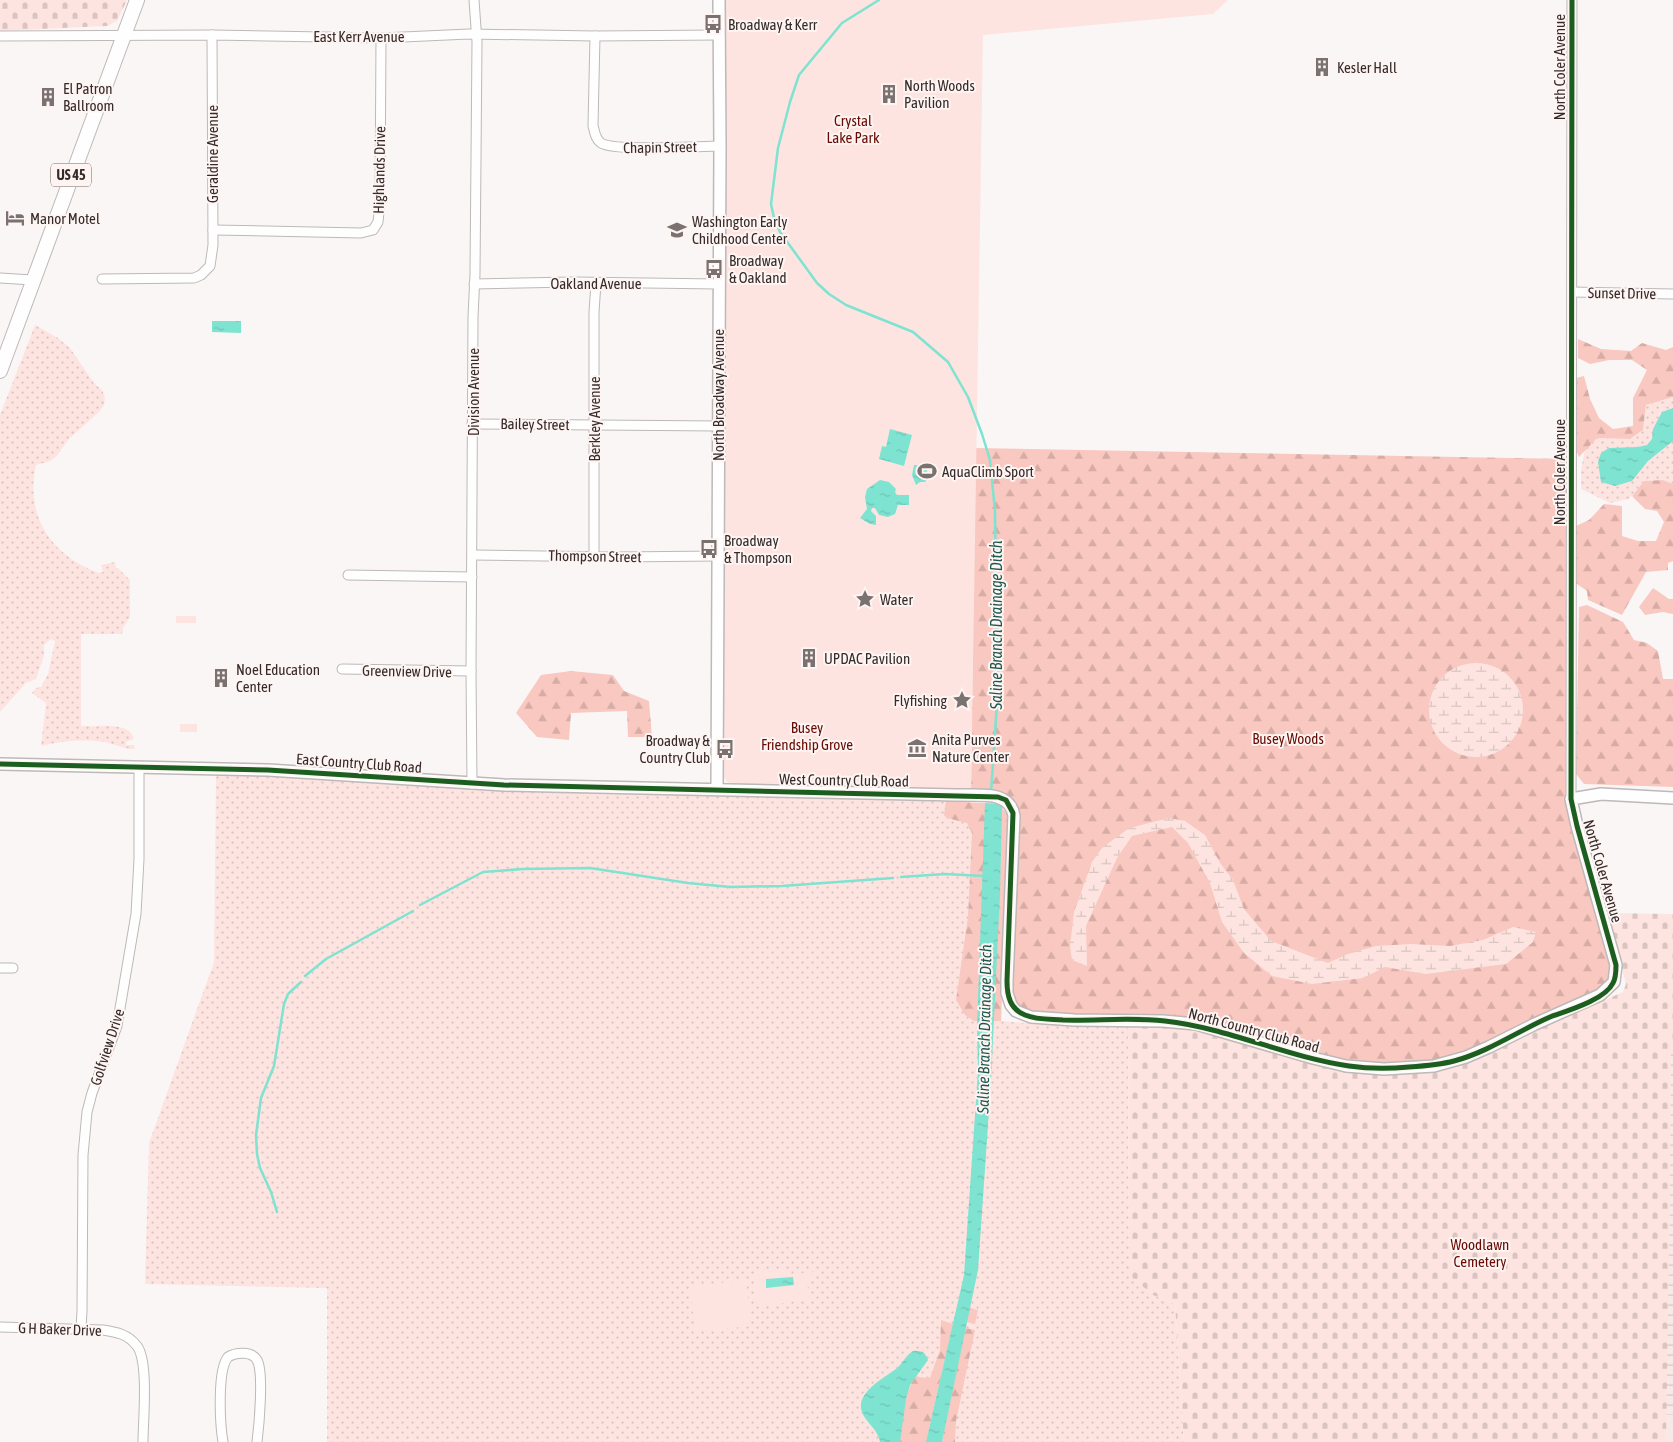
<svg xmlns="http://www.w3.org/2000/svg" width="1673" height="1442" font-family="'Asap Condensed',sans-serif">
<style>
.built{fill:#f9e9e6}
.industrial{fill:url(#industrial-grid)}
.grass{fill:url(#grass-dots)}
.forest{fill:url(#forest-firs)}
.wetland{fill:url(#wetland-marsh)}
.cemetery{fill:url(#cemetery-stones)}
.park{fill:#fde4e0}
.water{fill:url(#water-ripples)}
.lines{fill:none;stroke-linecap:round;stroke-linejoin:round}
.stream{stroke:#7ee3d1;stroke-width:2.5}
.minor-casing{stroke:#beb8b8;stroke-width:11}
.tertiary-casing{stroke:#beb8b8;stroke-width:14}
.primary-casing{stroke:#beb8b8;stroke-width:16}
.minor{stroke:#fefefe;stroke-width:9}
.tertiary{stroke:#fefefe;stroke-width:11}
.primary{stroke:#fefefe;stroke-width:14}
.cycleway-casing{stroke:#fef5f3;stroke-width:8}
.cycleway{stroke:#1b5e20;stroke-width:5}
.labels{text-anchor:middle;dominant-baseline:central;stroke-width:4;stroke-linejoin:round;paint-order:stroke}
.shield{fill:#fef5f3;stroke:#716866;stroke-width:1}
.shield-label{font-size:14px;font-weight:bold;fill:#342b2a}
.poi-label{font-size:15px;fill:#342b2a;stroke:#fef5f3;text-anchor:start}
.street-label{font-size:15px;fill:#342b2a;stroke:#fef5f3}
.park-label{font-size:15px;fill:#690b04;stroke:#fef5f3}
.water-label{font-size:16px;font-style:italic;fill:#1d584e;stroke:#fef5f3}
</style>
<defs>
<pattern id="industrial-grid" width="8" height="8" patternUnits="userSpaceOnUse" patternTransform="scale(1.25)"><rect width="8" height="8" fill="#f9e9e6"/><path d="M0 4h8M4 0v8" fill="none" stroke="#d6c8c5"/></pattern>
<pattern id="grass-dots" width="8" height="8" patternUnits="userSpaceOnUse" patternTransform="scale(1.25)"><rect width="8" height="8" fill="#fde4e0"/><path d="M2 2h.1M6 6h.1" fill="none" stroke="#d9c4c0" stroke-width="1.8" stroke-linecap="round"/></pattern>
<pattern id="forest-firs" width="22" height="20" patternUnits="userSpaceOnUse" patternTransform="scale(1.25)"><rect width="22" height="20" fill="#f9c8c0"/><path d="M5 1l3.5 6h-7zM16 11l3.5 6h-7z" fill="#d6aca5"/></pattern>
<pattern id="wetland-marsh" width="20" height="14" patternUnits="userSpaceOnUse" patternTransform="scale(1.25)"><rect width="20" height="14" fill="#fde4e0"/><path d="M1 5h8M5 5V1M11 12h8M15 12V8" fill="none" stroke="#d9c4c0"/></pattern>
<pattern id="cemetery-stones" width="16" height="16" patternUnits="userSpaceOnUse" patternTransform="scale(1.25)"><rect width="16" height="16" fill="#fde4e0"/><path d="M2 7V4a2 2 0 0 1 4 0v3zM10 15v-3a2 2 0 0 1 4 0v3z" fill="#d9c4c0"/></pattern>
<pattern id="water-ripples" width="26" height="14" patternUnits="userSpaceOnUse" patternTransform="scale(1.25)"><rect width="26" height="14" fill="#7ee3d1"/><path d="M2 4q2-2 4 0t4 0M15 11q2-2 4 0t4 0" fill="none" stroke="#6ec3b4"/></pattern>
</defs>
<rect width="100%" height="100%" fill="#fbf6f6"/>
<rect class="built" x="1666" y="1415" width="7" height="27"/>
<polygon class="industrial" points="1671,1051 1673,1051 1673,1415 1666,1415"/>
<g class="grass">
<path d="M 35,325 L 58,338 L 70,348 L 94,383 L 102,390 L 105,397 L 104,405 L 99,412 L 69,439 L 56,457 L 50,461 L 36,465 C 25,517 51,555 99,573 L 103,572 L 101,565 L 115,562 L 116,568 L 119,569 L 130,580 L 130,617 L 123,628 L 122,634 L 81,634 L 81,726 C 96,728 130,720 134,739 L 126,742 L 126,745 L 134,745 L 135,749 C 123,749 115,744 104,742 C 83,739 61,741 41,746 L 46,703 L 32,693 L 36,688 L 41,687 L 48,674 L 55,641 L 51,639 L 44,645 L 44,656 L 36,679 L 26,683 L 0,712 L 0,415 Z"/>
<polygon points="1673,397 1673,484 1663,480 1644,481 1629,499 1610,503 1581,489 1581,470 1585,449 1597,438 1630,439 1643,430 1646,405"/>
<path d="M 216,774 C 303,773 389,786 476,789 C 650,795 825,796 999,804 L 1008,815 L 1009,832 L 1001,1021 L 1040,1024 L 1128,1025 L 1129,1275 L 1153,1295 L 1175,1304 L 1184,1442 L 327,1442 L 327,1288 L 145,1284 L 149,1143 L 214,962 Z"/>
</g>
<g class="forest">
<polygon points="1578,339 1601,349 1631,351 1642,343 1666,350 1673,347 1673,397 1646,405 1643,430 1630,439 1597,438 1579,457 1575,448 1576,378 1584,376 1590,399 1599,418 1613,429 1633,426 1633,398 1647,370 1632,360 1609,360 1590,364 1578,358"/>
<polygon points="975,448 1571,459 1571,799 1602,912 1614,982 1466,1057 1368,1068 1219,1031 1046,1019 1011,1005 1009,804 971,795"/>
<polygon points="1663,480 1673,484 1673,561 1668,563 1668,570 1646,572 1622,615 1588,600 1587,591 1574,582 1576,526 1589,520 1604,504 1622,506 1622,536 1638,541 1656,541 1664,522 1657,511 1645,509 1632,496 1644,481"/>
<polygon points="1653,588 1669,599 1673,599 1673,614 1663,612 1645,615 1639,607"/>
<polygon points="1587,605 1623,622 1634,640 1647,643 1658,651 1663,679 1673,679 1673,787 1584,784 1576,774 1579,607"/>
<polygon points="571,671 613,675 624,691 649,701 652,737 628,737 627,711 571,713 569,740 537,737 516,713 541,675"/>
<polygon points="946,801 999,804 1008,815 1001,1021 974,1021 965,1015 956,1000 968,917 972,833 967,823 947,818 944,815"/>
<polygon points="969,1308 978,1310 975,1324 967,1322"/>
<path d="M 941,1320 L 953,1324 L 926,1442 L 900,1442 C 902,1420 903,1396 915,1377 L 930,1378 L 940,1350 Z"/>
<polygon points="965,1328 975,1330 956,1421 955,1442 942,1442"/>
</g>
<g class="wetland">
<circle cx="1476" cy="710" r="47"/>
<polygon points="1169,818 1185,821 1205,835 1220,863 1233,880 1244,909 1271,941 1328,963 1348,954 1376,946 1411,944 1450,946 1483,940 1513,927 1536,932 1533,942 1506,964 1426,974 1385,967 1363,978 1312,984 1272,976 1244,953 1222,922 1210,883 1188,843 1172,827 1132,836 1117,858 1086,926 1087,966 1072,960 1070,946 1074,912 1092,862 1102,848 1129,828"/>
</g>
<g class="cemetery">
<polygon points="0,0 127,0 117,21 107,26 0,31"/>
<polygon points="1607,913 1673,914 1673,1051 1671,1052 1670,1202 1666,1442 1184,1442 1175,1304 1153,1295 1129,1275 1128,1025 1171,1027 1197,1030 1389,1073 1527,1034 1623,992 1626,984"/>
</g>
<g class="park">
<polygon points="726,0 1228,0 1213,14 983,35 971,792 736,786 727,782 723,776"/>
<rect x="176" y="616" width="20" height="7"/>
<rect x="180" y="724" width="17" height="8"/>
<polygon points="781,1269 789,1274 815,1272 816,1278 807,1279 809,1300 757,1306 754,1276 757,1275 757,1272"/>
<polygon points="746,1280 751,1326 695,1332 690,1286"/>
</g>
<g class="water">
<polygon points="212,321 241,321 241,333 212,332"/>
<polygon points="1673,408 1673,441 1648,461 1632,481 1615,486 1601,482 1598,462 1601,453 1609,448 1638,447 1647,445 1652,439 1653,429 1662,412"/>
<polygon points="890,429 912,435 904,466 879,459 882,446 886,447"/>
<polygon points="914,465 927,466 927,471 929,477 925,482 920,482 916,485 912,475"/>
<polygon points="880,480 889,482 896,489 895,492 897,495 909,495 909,505 898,505 895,514 888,517 879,515 875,508 872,508 871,511 876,516 876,525 870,524 860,518 867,509 865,497 867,489"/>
<polygon points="985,803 999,804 1002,806 1000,894 991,1081 978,1270 942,1442 926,1442 964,1275 978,1071 977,1027"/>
<polygon points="793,1277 794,1285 766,1288 766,1279"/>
<path d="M 913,1351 C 921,1350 926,1353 928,1360 L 910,1385 L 906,1399 L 900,1442 L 880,1442 C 878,1429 866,1423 862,1412 C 855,1392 885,1378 897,1368 C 903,1363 906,1355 913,1351 Z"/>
</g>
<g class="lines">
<g class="stream">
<polyline points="879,0 842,23 799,75 790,102 778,148 771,204 774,218 780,232 817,283 829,294 846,305 913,332 948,362 968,397 982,434 990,460 995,511 997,703 991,793"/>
<polyline points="901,877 945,874 984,876"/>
<polyline points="420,905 483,872 523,869 590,868 688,883 730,887 782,886 893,878"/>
<polyline points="305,976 326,959 413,911"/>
<polyline points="277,1212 271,1192 260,1168 257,1154 256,1135 261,1098 274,1066 284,1004 288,994 301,982"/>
</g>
<g class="minor-casing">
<g id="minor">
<polyline points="0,36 212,35 381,38 469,34 595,36 719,35"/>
<path d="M 595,36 L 593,126 C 595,132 595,139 601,143 C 615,152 698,146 720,146"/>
<polyline points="213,230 361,233 373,230 378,222 380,203 381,38"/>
<polyline points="0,278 33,280"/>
<polyline points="102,279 194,278 201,275 210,266 213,245 212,35"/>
<polyline points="474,284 573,282 718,284"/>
<polyline points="1572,292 1673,294"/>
<polyline points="472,424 718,426"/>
<polyline points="473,555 617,557 717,556"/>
<polyline points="594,556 594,312 596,283"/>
<polyline points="348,575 472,577"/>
<polyline points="342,669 471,671"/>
<polyline points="472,784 471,671 473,317 475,274 477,42 474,0"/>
<polyline points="1571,799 1572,0"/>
<polyline points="0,968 13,968"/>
<path d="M 0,1327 L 103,1330 C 116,1332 128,1334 137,1346 C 149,1362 143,1421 143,1442"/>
<polyline points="81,1328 82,1311 83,1155 87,1112 92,1093 117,1026 136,914 139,859 139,767"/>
<path d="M 223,1442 C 220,1424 217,1370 228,1357 C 236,1352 252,1351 257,1360 C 264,1372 259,1426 257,1442"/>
</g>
</g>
<g class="tertiary-casing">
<g id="tertiary">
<path d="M 0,764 L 268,770 L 504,785 L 956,795 C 977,796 1010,789 1014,816 L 1007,981 L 1007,993 L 1011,1005 L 1016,1011 L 1031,1017 L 1074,1020 L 1163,1021 L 1196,1024 L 1313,1058 L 1346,1066 L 1384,1069 L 1434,1066 L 1466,1057 L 1489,1047 L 1535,1024 L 1600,995 L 1614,982 L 1616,965 L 1577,826 L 1571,799 L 1601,794 L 1673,798"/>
<polyline points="717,789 720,146 719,0"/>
</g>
</g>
<g class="primary-casing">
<polyline id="primary" points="0,371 137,0"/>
</g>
<use href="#minor" class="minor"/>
<use href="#tertiary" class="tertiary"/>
<use href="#primary" class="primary"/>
<g class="cycleway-casing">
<path id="cycleway" d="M 0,764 L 268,770 L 504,785 L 998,797 L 1006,800 L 1013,813 L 1007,981 C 1007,996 1010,1009 1025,1015 C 1037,1020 1050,1019 1063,1020 C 1097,1021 1131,1017 1165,1021 C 1228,1028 1286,1057 1349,1066 C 1369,1069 1388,1069 1409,1067 C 1424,1066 1439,1065 1454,1061 C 1488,1052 1518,1031 1550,1017 C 1567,1011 1605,1000 1613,983 C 1616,978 1616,971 1616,965 L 1577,826 L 1571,799 L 1572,0"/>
</g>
<use href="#cycleway" class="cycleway"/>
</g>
<defs>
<g id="bus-bare" transform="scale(1.5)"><path d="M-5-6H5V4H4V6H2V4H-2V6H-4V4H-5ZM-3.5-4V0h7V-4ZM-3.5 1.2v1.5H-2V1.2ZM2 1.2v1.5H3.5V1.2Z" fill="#7a7271" stroke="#fef5f3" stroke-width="2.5" paint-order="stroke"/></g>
<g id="building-bare" transform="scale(1.5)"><path d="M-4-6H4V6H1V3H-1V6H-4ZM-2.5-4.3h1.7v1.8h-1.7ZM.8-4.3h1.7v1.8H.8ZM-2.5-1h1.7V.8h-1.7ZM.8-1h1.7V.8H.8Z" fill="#7a7271" stroke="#fef5f3" stroke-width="2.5" paint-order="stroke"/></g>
<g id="hotel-bare" transform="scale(1.5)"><path d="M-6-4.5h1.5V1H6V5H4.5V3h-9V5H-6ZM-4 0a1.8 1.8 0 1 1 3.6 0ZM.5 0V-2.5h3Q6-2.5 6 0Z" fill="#7a7271" stroke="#fef5f3" stroke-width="2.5" paint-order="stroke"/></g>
<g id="school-bare" transform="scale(1.5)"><path d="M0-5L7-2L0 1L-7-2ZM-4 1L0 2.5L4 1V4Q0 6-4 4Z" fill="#7a7271" stroke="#fef5f3" stroke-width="2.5" paint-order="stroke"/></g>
<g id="stadium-bare" transform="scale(1.5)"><path d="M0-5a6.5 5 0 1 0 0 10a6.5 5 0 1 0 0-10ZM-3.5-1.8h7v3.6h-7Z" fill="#7a7271" stroke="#fef5f3" stroke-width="2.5" paint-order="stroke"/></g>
<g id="sight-bare" transform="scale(1.5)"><path d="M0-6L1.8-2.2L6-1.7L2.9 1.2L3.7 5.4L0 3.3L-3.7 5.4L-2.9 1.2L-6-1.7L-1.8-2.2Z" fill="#7a7271" stroke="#fef5f3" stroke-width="2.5" paint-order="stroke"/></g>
<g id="museum-bare" transform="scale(1.5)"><path d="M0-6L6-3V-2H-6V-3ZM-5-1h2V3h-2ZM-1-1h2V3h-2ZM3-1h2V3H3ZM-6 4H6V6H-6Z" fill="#7a7271" stroke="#fef5f3" stroke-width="2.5" paint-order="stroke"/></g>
</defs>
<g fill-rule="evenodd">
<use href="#bus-bare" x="713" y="24"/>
<use href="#building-bare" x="1322" y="67"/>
<use href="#building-bare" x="889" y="94"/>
<use href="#building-bare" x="48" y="97"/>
<use href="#hotel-bare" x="15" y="218"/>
<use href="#school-bare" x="677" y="230"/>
<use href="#bus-bare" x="714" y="269"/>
<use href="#stadium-bare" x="927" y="471"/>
<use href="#bus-bare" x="709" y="549"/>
<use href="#sight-bare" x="865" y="599"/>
<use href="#building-bare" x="809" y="658"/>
<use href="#building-bare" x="221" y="678"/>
<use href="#sight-bare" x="962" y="700"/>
<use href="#museum-bare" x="917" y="748"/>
<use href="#bus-bare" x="725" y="749"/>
</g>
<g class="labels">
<rect class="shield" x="51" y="163.5" width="40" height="23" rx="4"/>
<g class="shield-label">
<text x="71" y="175">US 45</text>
</g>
<g class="poi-label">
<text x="728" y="24">Broadway &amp; Kerr</text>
<text x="1337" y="67">Kesler Hall</text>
<text x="904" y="85">North Woods<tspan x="904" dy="17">Pavilion</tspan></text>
<text x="63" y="88">El Patron<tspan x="63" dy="17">Ballroom</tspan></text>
<text x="30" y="218">Manor Motel</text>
<text x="692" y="221">Washington Early<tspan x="692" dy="17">Childhood Center</tspan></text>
<text x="729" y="260">Broadway<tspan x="729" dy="17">&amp; Oakland</tspan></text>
<text x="942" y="471">AquaClimb Sport</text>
<text x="724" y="540">Broadway<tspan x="724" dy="17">&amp; Thompson</tspan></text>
<text x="880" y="599">Water</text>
<text x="824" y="658">UPDAC Pavilion</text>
<text x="236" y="669">Noel Education<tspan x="236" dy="17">Center</tspan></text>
<text x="947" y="700" text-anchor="end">Flyfishing</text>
<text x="932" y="739">Anita Purves<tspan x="932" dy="17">Nature Center</tspan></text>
<text x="710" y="740" text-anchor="end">Broadway &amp;<tspan x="710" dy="17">Country Club</tspan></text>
</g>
<g class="street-label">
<text x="359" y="36">East Kerr Avenue</text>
<text transform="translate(1559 67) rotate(-90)">North Coler Avenue</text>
<text transform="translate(660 147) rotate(-1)">Chapin Street</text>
<text transform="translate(212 154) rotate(-90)">Geraldine Avenue</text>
<text transform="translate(379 170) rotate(-89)">Highlands Drive</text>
<text x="596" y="283">Oakland Avenue</text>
<text transform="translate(1622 293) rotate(1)">Sunset Drive</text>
<text transform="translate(473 392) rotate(-90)">Division Avenue</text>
<text transform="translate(718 395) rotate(-90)">North Broadway Avenue</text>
<text transform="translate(594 419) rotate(-90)">Berkley Avenue</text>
<text transform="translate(535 424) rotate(1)">Bailey Street</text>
<text transform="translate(1559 472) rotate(-90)">North Coler Avenue</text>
<text transform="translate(595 556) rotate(1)">Thompson Street</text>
<text transform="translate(407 671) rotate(1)">Greenview Drive</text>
<text transform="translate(359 763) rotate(4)">East Country Club Road</text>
<text transform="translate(844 780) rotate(1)">West Country Club Road</text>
<text transform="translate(1603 871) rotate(74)">North Coler Avenue</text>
<text transform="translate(1254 1030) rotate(15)">North Country Club Road</text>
<text transform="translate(107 1047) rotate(-72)">Golfview Drive</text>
<text transform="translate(60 1329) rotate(2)">G H Baker Drive</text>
</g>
<g class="park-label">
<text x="853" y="120">Crystal<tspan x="853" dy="17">Lake Park</tspan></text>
<text x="807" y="727">Busey<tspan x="807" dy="17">Friendship Grove</tspan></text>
<text x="1288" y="738">Busey Woods</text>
<text x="1480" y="1244">Woodlawn<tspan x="1480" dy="17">Cemetery</tspan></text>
</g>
<g class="water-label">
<text transform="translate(996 625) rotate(-90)">Saline Branch Drainage Ditch</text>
<text transform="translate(984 1029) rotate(-89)">Saline Branch Drainage Ditch</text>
</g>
</g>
</svg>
